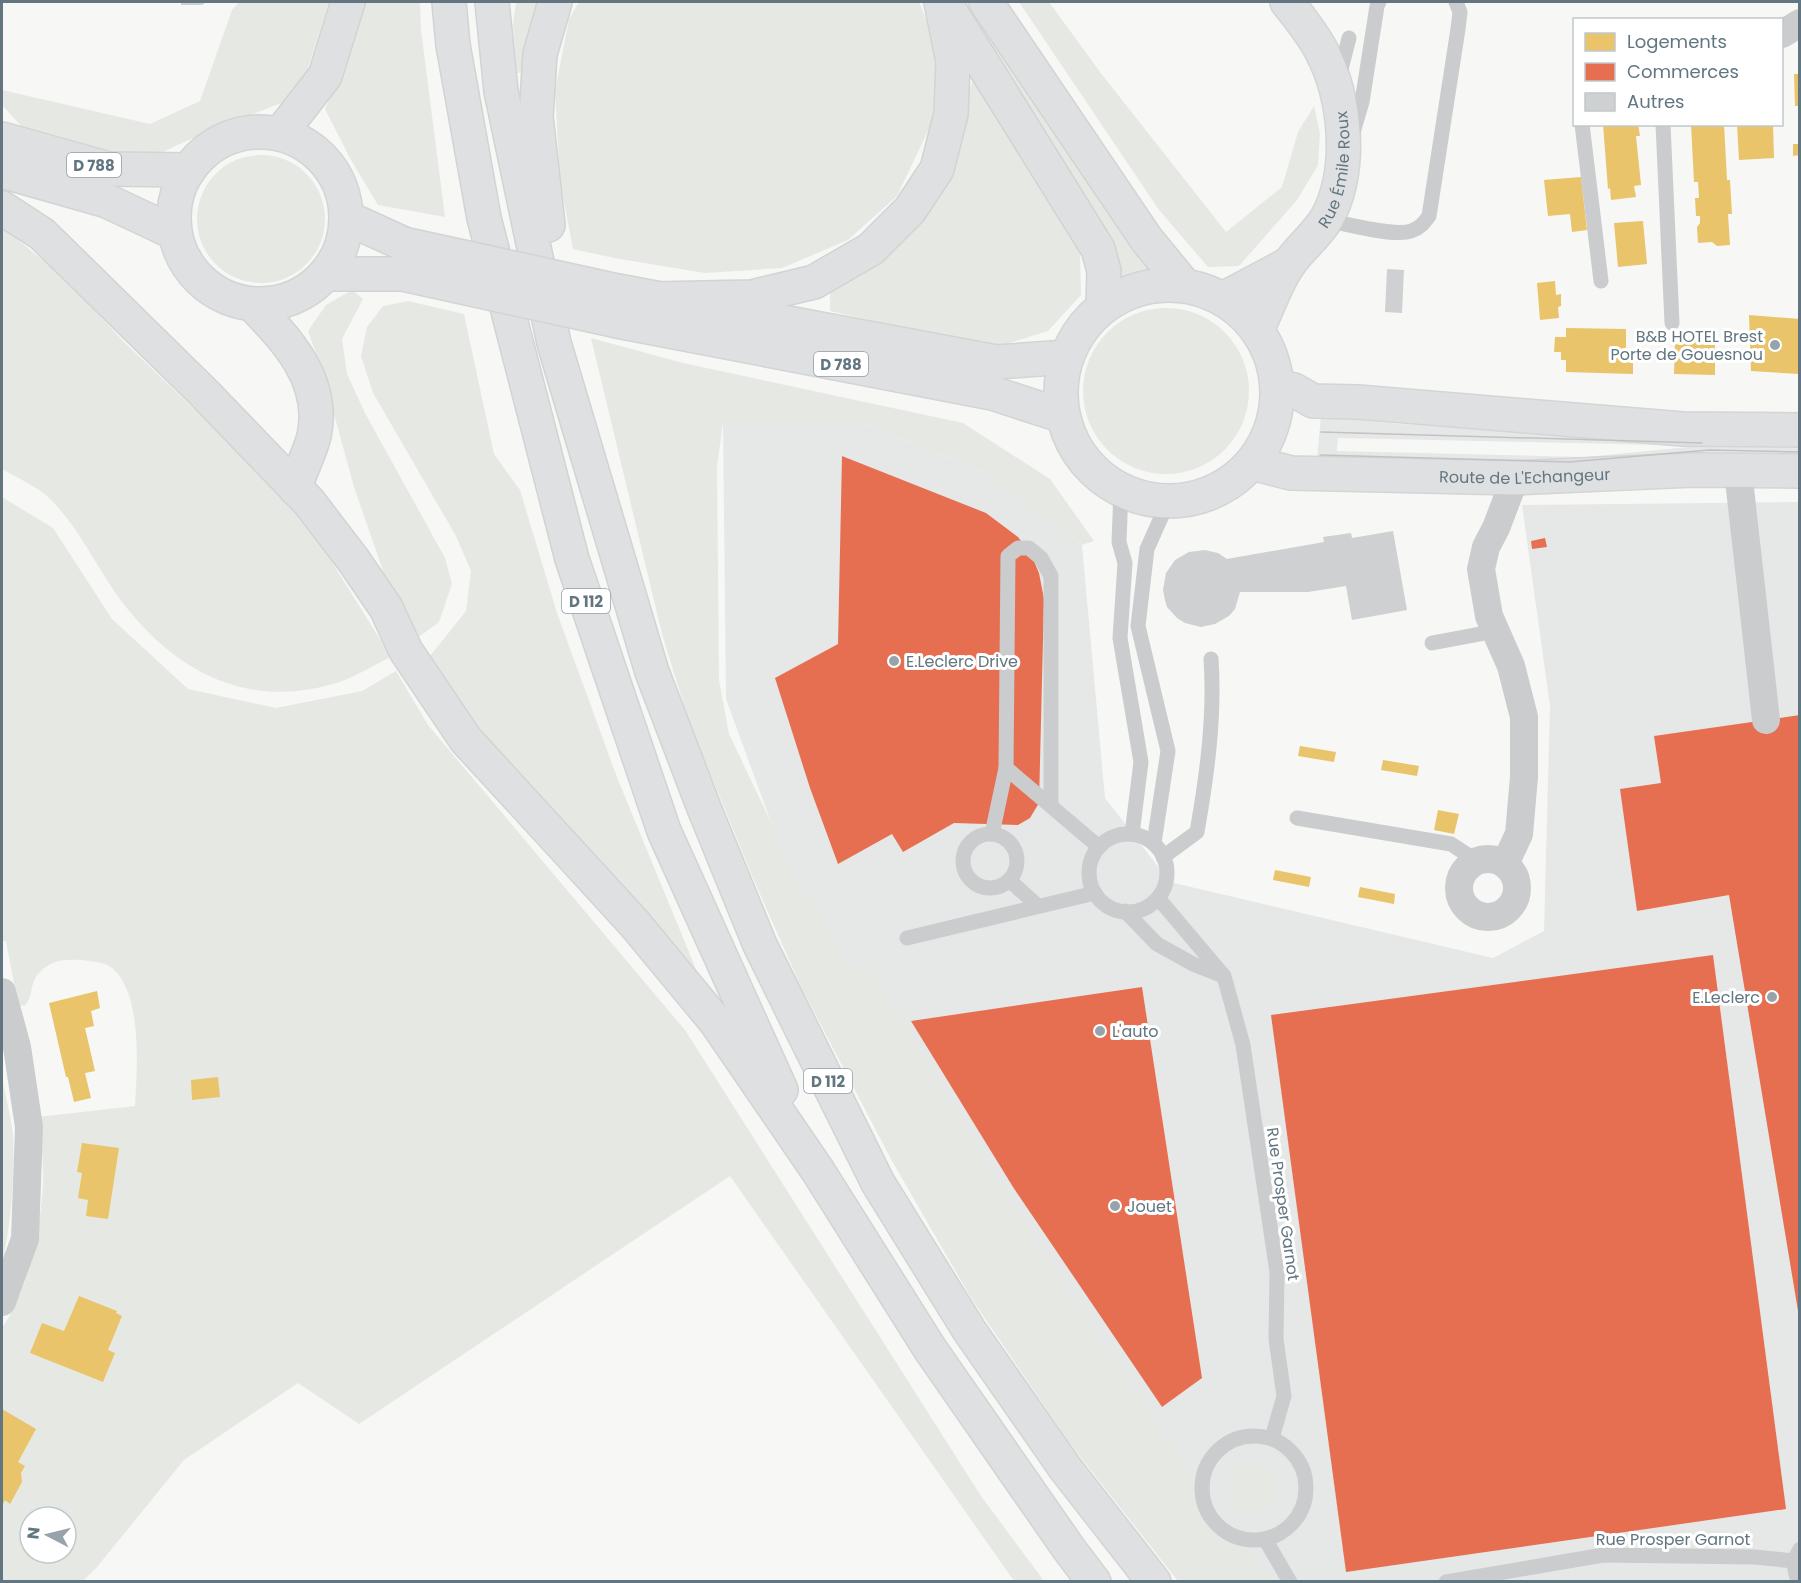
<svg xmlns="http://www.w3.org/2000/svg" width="1801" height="1583" font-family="Poppins,sans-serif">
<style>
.built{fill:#e6e8e7;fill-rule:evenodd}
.green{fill:#e6e9e3;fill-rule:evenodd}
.homes{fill:#e9c46a}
.shops{fill:#e76f51}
.building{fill:#ced0d1}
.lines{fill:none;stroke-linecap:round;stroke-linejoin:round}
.secondary-casing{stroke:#d4d5d5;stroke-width:36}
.primary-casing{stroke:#d3d4d4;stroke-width:36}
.highway-casing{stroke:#d2d3d3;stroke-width:36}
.lane{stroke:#cbcccd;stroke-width:15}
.street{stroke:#cbcccd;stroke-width:28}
.secondary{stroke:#dfe0e1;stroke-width:33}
.primary{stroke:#dfe0e1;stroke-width:33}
.highway{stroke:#dfe0e1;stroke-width:33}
.tram{stroke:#c1c2c3;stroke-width:1.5}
.primary-bridge-casing{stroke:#d3d4d4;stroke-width:36;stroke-linecap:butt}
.primary-bridge{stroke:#dfe0e1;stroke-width:33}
.poi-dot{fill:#96a3aa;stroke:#fff;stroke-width:2}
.labels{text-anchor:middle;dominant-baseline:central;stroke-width:6;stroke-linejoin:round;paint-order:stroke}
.shield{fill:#fff;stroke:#919fa7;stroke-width:1.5}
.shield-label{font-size:15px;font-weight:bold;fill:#627681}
.street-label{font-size:16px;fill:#627681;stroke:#fff}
.poi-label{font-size:16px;fill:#627681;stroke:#fff;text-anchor:start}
</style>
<rect width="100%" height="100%" fill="#f7f7f6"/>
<g class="built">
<path d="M 1321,415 L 1399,424 L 1479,428 L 1799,436 L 1799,462 L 1638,465 L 1317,460 ZM 1338,438 L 1616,444 L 1699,446 L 1585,457 L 1337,451 Z"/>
<polygon points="723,422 858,422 983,472 1082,545 1105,798 1170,882 1493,958 1544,931 1550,706 1522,505 1799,502 1799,1581 1241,1581 821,959 726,699"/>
</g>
<g class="green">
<polygon points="239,2 329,2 299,96 202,134 154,156 90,151 22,127 2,105 2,90 150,124 200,101 232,10"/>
<polygon points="357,2 420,2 421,30 445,217 378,205 351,160 325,109 336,84"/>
<polygon points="516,2 542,2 528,72 517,73 513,25"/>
<polygon points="579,2 919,2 937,46 937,112 897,196 848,240 782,268 705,273 614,258 573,249 560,181 555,91 569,19"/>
<polygon points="954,2 979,2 1153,268 1113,283"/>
<polygon points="1019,2 1049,2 1100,72 1226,232 1282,187 1298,132 1314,106 1320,134 1318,165 1297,200 1239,266 1208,267 1159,210"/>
<polygon points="974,76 1080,254 1081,295 1048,331 1003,345 948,338 830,311 830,292 881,260 964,107"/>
<circle cx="261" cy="219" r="64"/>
<path d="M 2,227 L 62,276 L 125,343 L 235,448 L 279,493 L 322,546 L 391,657 C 372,666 352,679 333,684 C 245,709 175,671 122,602 C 97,569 79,526 48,497 C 36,486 16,477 2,469 Z"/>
<polygon points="352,290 363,299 342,339 347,374 365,413 445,558 452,584 439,622 416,639 389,588 354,487 321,367 308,331 326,305"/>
<polygon points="408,301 464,314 494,454 520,490 557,613 618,780 696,969 622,896 503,767 426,661 466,611 471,571 456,536 373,393 361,356 367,327 383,306"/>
<circle cx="1166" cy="391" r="83"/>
<polygon points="591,338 683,363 963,423 1050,479 1094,541 1082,545 983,472 858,422 723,422 717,467 719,680 729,734 798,879 846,963 870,968 994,1176 1132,1388 1193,1478 1200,1513 1222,1539 1245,1545 1275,1581 1178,1581 1070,1444 971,1298 892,1161 801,987 753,878 689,722 662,634"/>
<path d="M 2,497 L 53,528 L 112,619 L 188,689 L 276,708 L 362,691 L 396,671 L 428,725 L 685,1030 L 981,1496 L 1044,1581 L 1014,1581 L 730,1176 L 359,1424 L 298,1383 L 184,1460 L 97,1567 L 83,1581 L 2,1581 L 2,1328 C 29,1289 41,1229 43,1182 C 44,1161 40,1138 38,1117 L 135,1106 C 137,1069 143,994 112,968 C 104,962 91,961 81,960 C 65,959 50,960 39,973 C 30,982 33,996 25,1006 L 18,1005 L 6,941 L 2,941 ZM 30,1517 L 66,1517 L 66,1553 L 30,1553 Z"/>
<path d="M 2,1076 C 5,1095 11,1116 13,1136 C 15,1171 11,1229 2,1262 Z"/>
<circle cx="1253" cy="1488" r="25"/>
</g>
<g class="homes">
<polygon points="1794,74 1800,74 1800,106 1795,106"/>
<polygon points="1603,124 1638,124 1640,136 1636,136 1641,185 1634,186 1636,197 1611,200 1610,188 1608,189"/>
<polygon points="1691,124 1724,124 1727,180 1730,180 1732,214 1728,214 1730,245 1717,246 1712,242 1698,243 1697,227 1700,223 1700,216 1696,216 1695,198 1699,198 1698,182 1694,182"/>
<polygon points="1737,124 1773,124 1774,158 1739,160"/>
<polygon points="1793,144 1800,144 1800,155 1793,156"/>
<polygon points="1581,177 1587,230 1572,232 1570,214 1548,216 1544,180"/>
<polygon points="1643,221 1647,264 1618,267 1614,223"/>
<polygon points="1555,281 1556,295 1561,294 1561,306 1558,307 1559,318 1540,320 1537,283"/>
<polygon points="1749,315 1800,319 1800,374 1751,371"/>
<polygon points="1566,328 1626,329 1626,349 1633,349 1633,374 1566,372 1566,360 1561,360 1561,352 1554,352 1555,337 1566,337"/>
<polygon points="1675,340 1715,341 1715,353 1721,354 1721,361 1715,361 1715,375 1674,374"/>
<polygon points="1300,746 1336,752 1334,762 1298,756"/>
<polygon points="1383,760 1419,766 1417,776 1381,770"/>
<polygon points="1438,810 1459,814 1454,834 1434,830"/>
<polygon points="1275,870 1311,877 1309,887 1273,880"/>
<polygon points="1360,887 1395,894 1394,904 1358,897"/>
<polygon points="97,991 100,1008 91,1011 94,1026 85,1028 95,1071 85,1073 91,1098 74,1102 68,1077 66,1077 49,1003"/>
<polygon points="218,1077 220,1097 192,1100 191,1080"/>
<polygon points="82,1143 119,1148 108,1219 86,1216 88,1200 78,1198 82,1173 77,1172"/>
<polygon points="79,1296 117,1311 116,1313 122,1316 108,1350 115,1353 103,1382 30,1353 42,1323 64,1331"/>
<polygon points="2,1409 36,1429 18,1462 25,1466 21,1473 22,1482 10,1504 5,1500 2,1506"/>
</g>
<g class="shops">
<polygon points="842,456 986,513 1018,537 1031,554 1039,573 1044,599 1039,803 1030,818 1018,825 954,823 903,852 892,834 838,864 810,788 775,678 838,644"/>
<polygon points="1545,538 1547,547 1532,549 1531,541"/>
<polygon points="1800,715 1800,1311 1798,1311 1729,895 1637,911 1620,789 1661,783 1654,736"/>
<polygon points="1713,955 1786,1509 1346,1572 1271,1015"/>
<polygon points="1142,987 1202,1378 1162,1407 1013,1187 911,1021"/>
</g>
<g class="building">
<polygon points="181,2 206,2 202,5 181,5"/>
<polygon points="1387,269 1404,270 1402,313 1385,312"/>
<polygon points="1393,531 1407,610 1352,620 1346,586 1308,592 1240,592 1235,609 1229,616 1215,624 1201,627 1185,623 1177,618 1167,607 1165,600 1163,590 1166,573 1175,560 1189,552 1205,550 1218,553 1227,559 1324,542 1323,537 1351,533 1352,538"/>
</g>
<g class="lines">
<g class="secondary-casing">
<g id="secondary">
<polyline points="1223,299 1287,265"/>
<path id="s1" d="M 1257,330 C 1267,310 1276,282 1289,264 C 1300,248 1317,235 1327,218 C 1353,170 1346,97 1321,50 C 1312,33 1299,17 1287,2"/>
<polyline points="1277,386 1294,390 1313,401 1358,402 1683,429 1800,430"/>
<path id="s2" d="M 1252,463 L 1291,473 L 1515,478 L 1693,470 L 1800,471"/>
</g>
</g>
<g class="primary-casing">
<g id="primary">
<circle cx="260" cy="218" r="86"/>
<polyline points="2,139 109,169 189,170"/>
<polyline points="2,171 107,201 175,233"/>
<polyline points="347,218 404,244"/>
<polyline points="326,274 402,274"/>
<circle cx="1169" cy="393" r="108"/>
<polyline points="618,291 996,362 1067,357"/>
<polyline points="617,321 992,393 1063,416"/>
</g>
</g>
<g class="highway-casing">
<g id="highway">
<polyline points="449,2 453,45 484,218 572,559 664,831 781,1090"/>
<polyline points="492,2 501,91 554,343 652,672 704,808 760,945 878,1183 969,1330 1065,1468 1154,1582"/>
<polyline points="986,2 1147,240 1184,285"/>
<polyline points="950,11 1098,249 1104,271 1103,306"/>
<polyline points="280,134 325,76 348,2"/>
<polyline points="2,208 42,234 204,393 309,502 354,561 386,608 406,651 466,740 634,923 716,1022 818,1171 930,1349 1069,1549 1094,1582"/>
<polyline points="548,225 536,117 540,54 555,2"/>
<polyline points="655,299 752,297 814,282 871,249 910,210 937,169 951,114 953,62 941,2"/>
<path d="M 252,304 C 287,340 326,381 314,436 C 310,453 300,470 295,488"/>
</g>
</g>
<g class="lane">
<polyline points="1339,77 1349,38"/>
<polyline points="1582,124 1601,281"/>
<polyline points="1663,124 1672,323"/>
<polyline points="1352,136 1362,102 1377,6 1379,2"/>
<path d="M 1326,220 C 1346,224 1394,237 1411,231 C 1420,228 1424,223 1429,216 L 1458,29 L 1460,12 L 1456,2"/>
<polyline points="1121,490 1119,542 1125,563 1120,638 1141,762 1132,834"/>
<polyline points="1432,643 1496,631"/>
<polyline points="1051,805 1051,576 1041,558 1029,548 1018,548 1008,556 1006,768 1099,847"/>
<polyline points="1297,818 1451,844 1477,861"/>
<polyline points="992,834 1006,768"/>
<circle cx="990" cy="861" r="27"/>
<circle cx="1128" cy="873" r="39"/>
<polyline points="1154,843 1168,751 1138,626 1147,549 1168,502"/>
<path d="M 1163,857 L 1197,832 C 1207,775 1215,716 1211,659"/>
<polyline points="1009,880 1038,906"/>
<polyline points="1158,898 1224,976 1243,1045 1277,1272 1276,1339 1284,1396 1272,1438"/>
<polyline points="1125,911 1157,944 1193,964 1221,975"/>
<polyline points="907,938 1095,893"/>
<circle cx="1254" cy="1488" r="52"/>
<polyline points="1265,1539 1290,1582"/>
<polyline points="1446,1582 1603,1555 1755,1557 1794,1561"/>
<path d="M 1799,1582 C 1793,1570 1793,1560 1800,1549"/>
</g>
<g class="street">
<polyline points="1782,34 1800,23"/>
<polyline points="1738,471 1766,720"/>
<circle cx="1488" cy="888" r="29"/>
<polyline points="1505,864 1519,834 1524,777 1524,717 1511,666 1489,616 1481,569 1486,547 1496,528 1515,478"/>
<polyline points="2,992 17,1047 29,1127 25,1239 2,1302"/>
</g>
<use href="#secondary" class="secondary"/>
<use href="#primary" class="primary"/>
<use href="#highway" class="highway"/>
<g class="tram">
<polyline points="1321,432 1702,443"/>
<polyline points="1320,455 1569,462 1709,450 1800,452"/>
</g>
<g class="primary-bridge-casing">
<g id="primary-bridge">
<polyline points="404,244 618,291"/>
<polyline points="402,274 617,321"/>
</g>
</g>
<use href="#primary-bridge" class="primary-bridge"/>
</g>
<g class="poi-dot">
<circle cx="1775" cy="345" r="6"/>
<circle cx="894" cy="661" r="6"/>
<circle cx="1772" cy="997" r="6"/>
<circle cx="1100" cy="1031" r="6"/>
<circle cx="1115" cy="1206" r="6"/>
</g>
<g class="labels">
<g class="shield">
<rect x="67" y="153" width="54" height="24" rx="4.5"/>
<rect x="814" y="352" width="54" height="24" rx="4.5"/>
<rect x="562" y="589" width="48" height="24" rx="4.5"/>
<rect x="804" y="1069" width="48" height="24" rx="4.5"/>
</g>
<g class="shield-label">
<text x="94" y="165">D 788</text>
<text x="841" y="364">D 788</text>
<text x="586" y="601">D 112</text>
<text x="828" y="1081">D 112</text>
</g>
<g class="street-label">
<text stroke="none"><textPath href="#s1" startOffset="183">Rue Émile Roux</textPath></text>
<text stroke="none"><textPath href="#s2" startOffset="274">Route de L'Echangeur</textPath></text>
<text transform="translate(1283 1204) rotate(82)">Rue Prosper Garnot</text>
<text x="1673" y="1539">Rue Prosper Garnot</text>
</g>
<g class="poi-label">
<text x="1763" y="336" text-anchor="end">B&amp;B HOTEL Brest<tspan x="1763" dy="18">Porte de Gouesnou</tspan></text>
<text x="906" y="661">E.Leclerc Drive</text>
<text x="1760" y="997" text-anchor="end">E.Leclerc</text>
<text x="1112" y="1031">L'auto</text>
<text x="1127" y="1206">Jouet</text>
</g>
</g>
<rect width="1801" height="1583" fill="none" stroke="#627681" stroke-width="6"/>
<rect x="1573" y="18" width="210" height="108" fill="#ffffff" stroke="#c0c8cd" stroke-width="1.5"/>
<rect x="1585" y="33" width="30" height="18" fill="#e9c46a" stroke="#c0c8cd" stroke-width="1.5"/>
<text x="1627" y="48" font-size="18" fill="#627681">Logements</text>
<rect x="1585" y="63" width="30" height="18" fill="#e76f51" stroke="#c0c8cd" stroke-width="1.5"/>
<text x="1627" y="78" font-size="18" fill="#627681">Commerces</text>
<rect x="1585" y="93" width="30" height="18" fill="#ced0d1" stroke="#c0c8cd" stroke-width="1.5"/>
<text x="1627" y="108" font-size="18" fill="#627681">Autres</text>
<g transform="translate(48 1535) rotate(277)"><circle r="28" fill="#ffffff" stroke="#c0c8cd" stroke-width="1.5"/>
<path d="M0-4.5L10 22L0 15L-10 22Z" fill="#96a3aa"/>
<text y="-9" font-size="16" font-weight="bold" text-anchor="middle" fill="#627681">N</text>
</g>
</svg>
